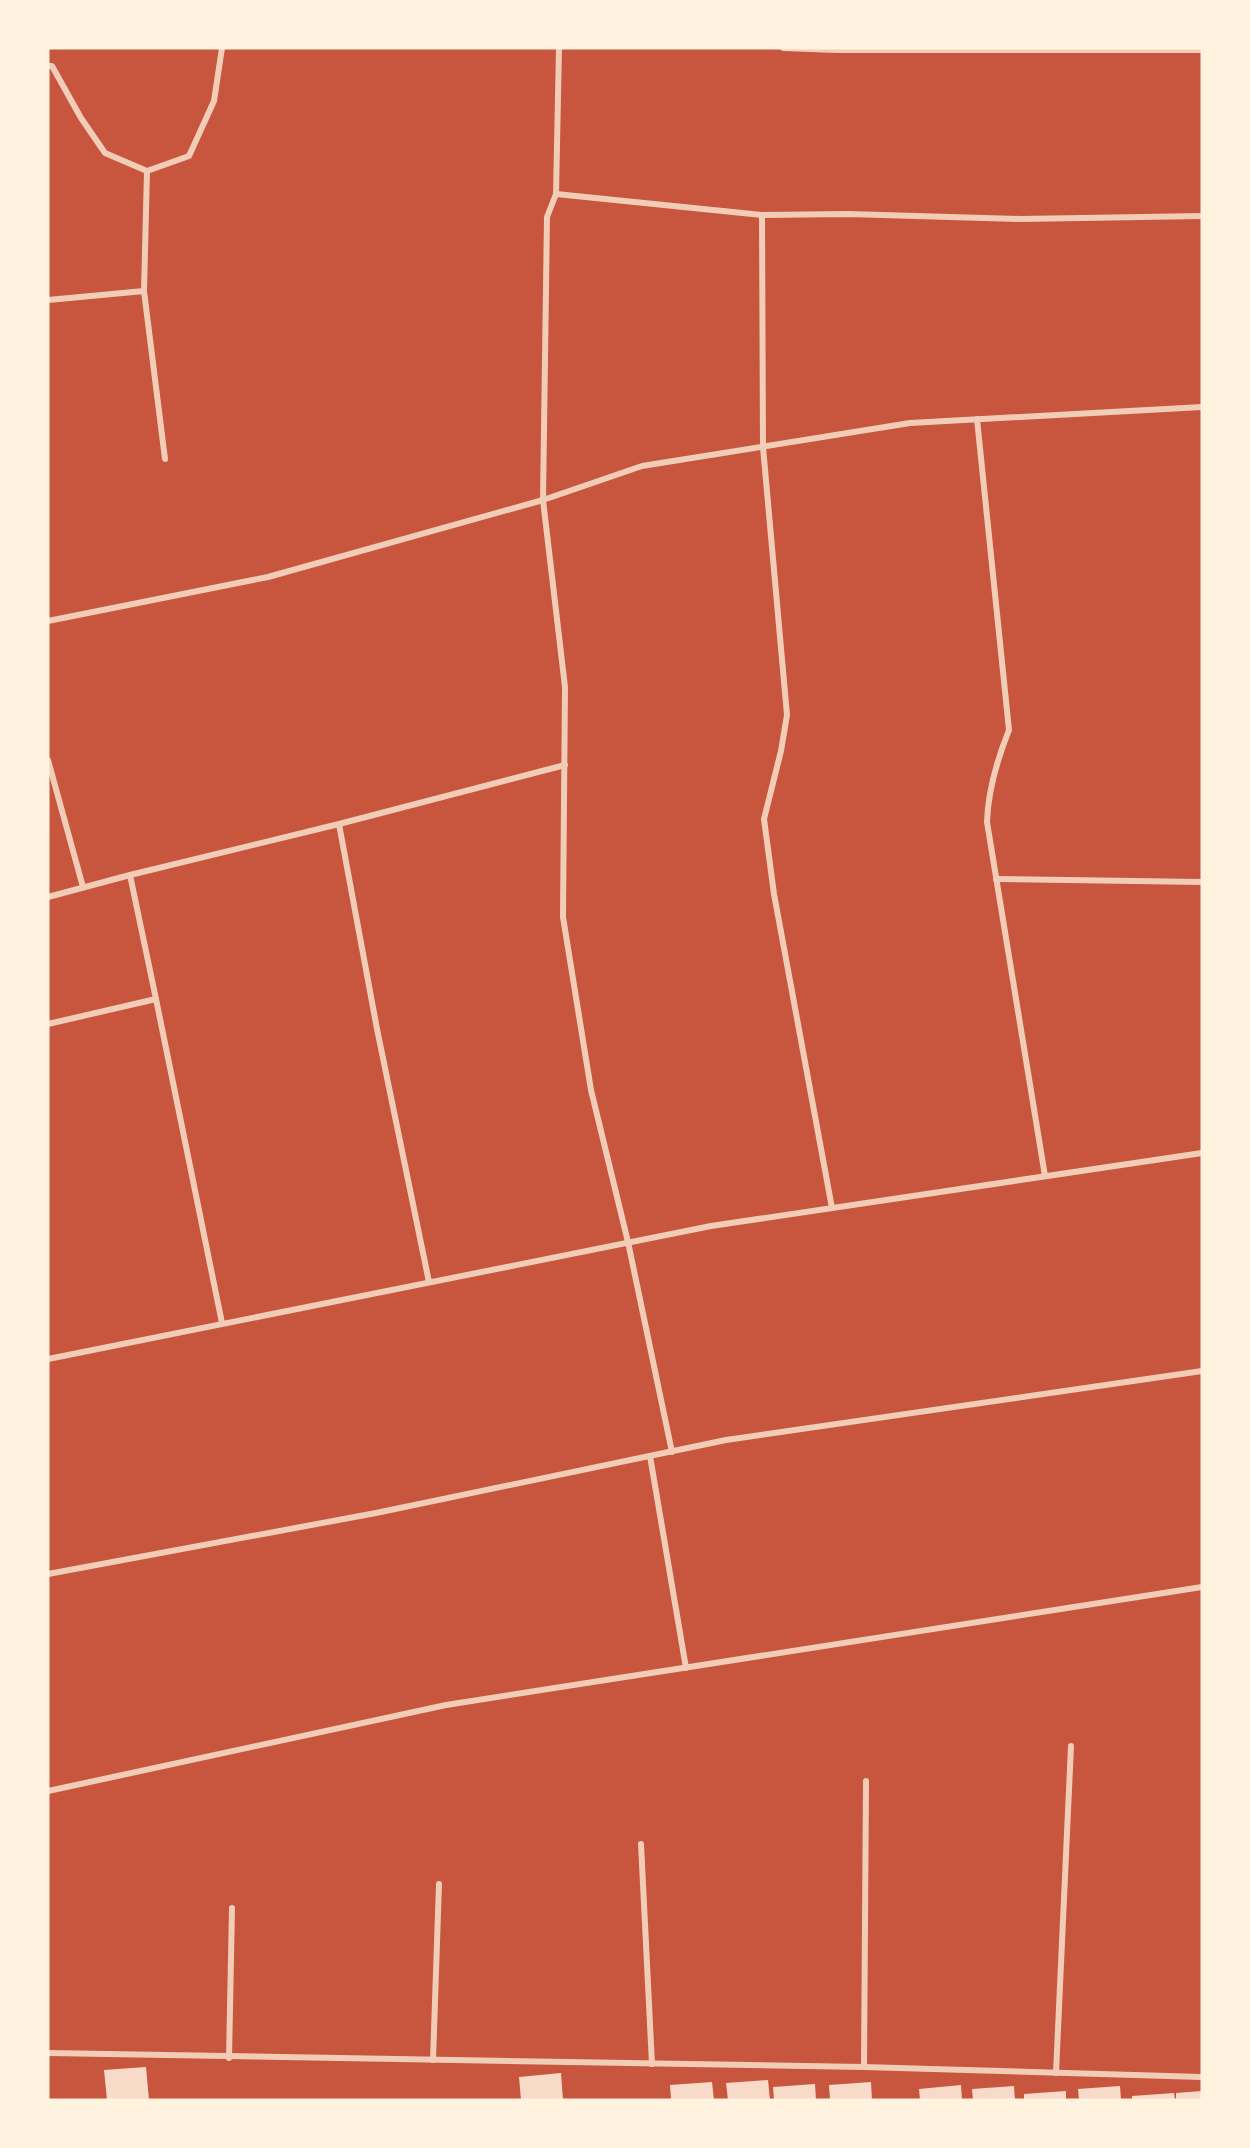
<svg xmlns="http://www.w3.org/2000/svg" width="1250" height="2148" font-family="Barlow,sans-serif">
<style>
.building{fill:#f7dbc8}
.lines{fill:none;stroke-linecap:round;stroke-linejoin:round}
.minor{stroke:#f1ccb7;stroke-width:6}
</style>
<rect width="100%" height="100%" fill="#c8553d"/>
<g class="building">
<polygon points="146,2067 149,2100 107,2100 104,2070"/>
<polygon points="561,2073 563,2100 521,2100 519,2077"/>
<polygon points="768,2080 770,2100 728,2100 726,2083"/>
<polygon points="712,2082 714,2100 671,2100 670,2085"/>
<polygon points="871,2082 872,2100 830,2100 829,2085"/>
<polygon points="815,2084 816,2100 774,2100 773,2087"/>
<polygon points="961,2085 962,2100 920,2100 919,2089"/>
<polygon points="1014,2086 1015,2100 973,2100 972,2089"/>
<polygon points="1120,2086 1121,2100 1079,2100 1078,2089"/>
<polygon points="1066,2091 1066,2100 1024,2100 1024,2094"/>
<polygon points="1202,2091 1202,2100 1176,2100 1176,2093"/>
<polygon points="1174,2093 1175,2100 1132,2100 1132,2096"/>
</g>
<g class="lines">
<g class="minor">
<polyline points="559,48 556,194 547,217 543,500 565,687 563,917 591,1090 628,1242 672,1452"/>
<polyline points="783,48 836,50 1202,50"/>
<polyline points="48,66 52,66 81,118 105,153 147,171 189,156 214,101 222,48"/>
<polyline points="556,194 762,215 848,214 1021,219 1202,216"/>
<polyline points="762,215 763,447 787,715 781,751 764,819 774,894 832,1208"/>
<polyline points="144,291 147,171"/>
<polyline points="48,300 144,291 165,459"/>
<path d="M 977,419 L 1009,730 C 997,760 988,790 987,822 L 1045,1176"/>
<polyline points="48,621 268,577 543,500 642,466 910,423 1202,407"/>
<polyline points="48,760 83,887"/>
<polyline points="339,824 377,1029 429,1282"/>
<polyline points="996,879 1202,882"/>
<polyline points="48,897 130,875"/>
<polyline points="156,999 130,875 339,824 565,765"/>
<polyline points="48,1024 156,999 222,1323"/>
<polyline points="48,1359 711,1226 1202,1153"/>
<polyline points="650,1456 686,1668"/>
<polyline points="48,1574 376,1513 726,1440 1202,1371"/>
<polyline points="48,1791 446,1705 1202,1587"/>
<polyline points="641,1844 652,2064"/>
<polyline points="48,2053 864,2067 1202,2077"/>
<polyline points="229,2058 232,1908"/>
<polyline points="433,2060 439,1884"/>
<polyline points="864,2067 866,1781"/>
<polyline points="1056,2073 1071,1746"/>
</g>
</g>
<rect width="1250" height="2148" fill="none" stroke="#fff3e0" stroke-width="99"/>
</svg>
